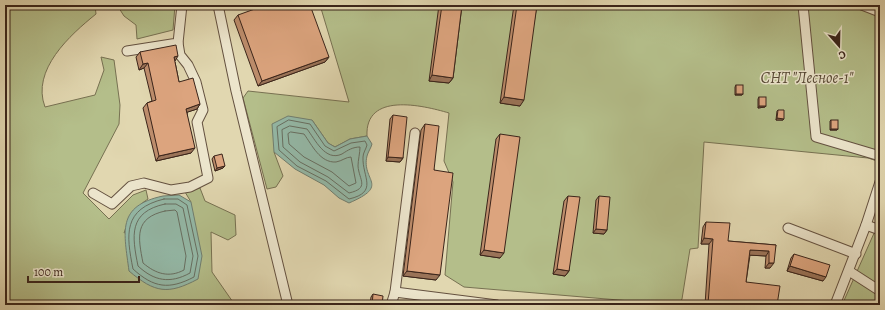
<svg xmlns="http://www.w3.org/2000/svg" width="885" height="310" font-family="Alegreya,serif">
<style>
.green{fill:#b4be8a;stroke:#777152}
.water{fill:#94baa9;stroke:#707e70}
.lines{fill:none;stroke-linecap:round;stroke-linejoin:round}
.shore{stroke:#676f62;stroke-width:1}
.minor-casing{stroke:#645140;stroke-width:11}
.minor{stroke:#ece5cc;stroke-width:9}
.wall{fill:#bd8d6c;stroke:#3a241a}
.shaded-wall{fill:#9a7358;stroke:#3a241a}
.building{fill:#dca47e;stroke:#3a241a}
.labels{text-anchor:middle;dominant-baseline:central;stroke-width:3;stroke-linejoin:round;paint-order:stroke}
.park-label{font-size:16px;font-style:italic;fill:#584a36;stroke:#ece5cc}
</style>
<rect width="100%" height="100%" fill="#e1d7b0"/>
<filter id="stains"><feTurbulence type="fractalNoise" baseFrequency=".005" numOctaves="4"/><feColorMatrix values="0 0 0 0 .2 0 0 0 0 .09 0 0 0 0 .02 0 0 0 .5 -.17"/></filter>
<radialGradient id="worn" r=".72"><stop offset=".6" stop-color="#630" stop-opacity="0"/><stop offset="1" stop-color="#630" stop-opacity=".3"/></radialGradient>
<g class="green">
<path d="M 5,5 L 95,5 L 96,14 C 70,35 31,70 45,107 L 95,95 L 104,70 L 101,57 L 114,60 L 120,105 L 119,124 L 83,193 L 109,219 L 133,195 L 146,190 L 148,199 C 134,208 129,218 124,233 L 191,202 L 185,192 L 200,188 L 205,201 L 235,215 L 236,235 L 228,240 L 211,232 L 212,272 L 235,305 L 5,305 Z"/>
<polygon points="117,5 175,5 173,30 137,39 136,25 124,16"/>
<path d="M 320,5 L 880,5 L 880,162 L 868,158 L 704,142 L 698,248 L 690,249 L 682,299 L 678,305 L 464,287 L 445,275 L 453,182 L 444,161 L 449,113 C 422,105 365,92 367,136 L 350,139 L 335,147 L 328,143 L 312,120 L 274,152 L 283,176 L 276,187 L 267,189 L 243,98 L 248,91 L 349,102 Z"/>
<polygon points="880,215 880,305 842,305 875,231"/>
</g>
<g class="water">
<path d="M 288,116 L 312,120 L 328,143 L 335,147 L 350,139 L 367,136 L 372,144 C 371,148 368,152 367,156 C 361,181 391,185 349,203 L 339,198 L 324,185 L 295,169 L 274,152 L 272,124 Z"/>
<path d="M 163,196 L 179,195 L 191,202 L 202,256 L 198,279 C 168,295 155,293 129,271 C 124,232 116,206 163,196 Z"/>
</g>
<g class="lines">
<g class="shore">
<path d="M 289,120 L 310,124 L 325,146 L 334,151 L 351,143 L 365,141 L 367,145 C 366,149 363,153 363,157 C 362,177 379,192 349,199 L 326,181 L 297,166 L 279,150 L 277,127 Z"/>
<path d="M 290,126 L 307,129 C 315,139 325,162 342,154 C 348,150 353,147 360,147 C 360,153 358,160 358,166 C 359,180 370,188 349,193 L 328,177 L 300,162 L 283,147 L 282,130 Z"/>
<path d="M 291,132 L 304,134 C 312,145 320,163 336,162 C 342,161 346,157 351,157 L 356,183 L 349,186 L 332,172 L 304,157 L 289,144 L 288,134 Z"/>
<path d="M 164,199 L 178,199 L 187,205 L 198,256 L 194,277 C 169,290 154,288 133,269 C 126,234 123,209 164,199 Z"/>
<path d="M 165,204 L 176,204 L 183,208 L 193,256 L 190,273 C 170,284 154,281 138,266 C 132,236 128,212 165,204 Z"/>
<path d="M 165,211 L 175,210 L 177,212 L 186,256 L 184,270 C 169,278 156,274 143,263 C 138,237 134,218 165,211 Z"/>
</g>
<g class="minor-casing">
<g id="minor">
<polyline points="218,5 236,91 288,305"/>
<polyline points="803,5 816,137 880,156"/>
<polyline points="862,5 880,12"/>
<polyline points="127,51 178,43 182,5"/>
<polyline points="93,193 112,204 131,186 144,183 171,190 190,187 208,178 197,122 203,110 196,82 188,65 180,55 178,43"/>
<polyline points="866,225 880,230"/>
<polyline points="788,228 856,254"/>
<polyline points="849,271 880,291"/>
<polyline points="395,292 497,305"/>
<polyline points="391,305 395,292 415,133"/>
<polyline points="835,305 866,225 880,182"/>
</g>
</g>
<use href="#minor" class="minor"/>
</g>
<g class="wall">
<polygon points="439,5 462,5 453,78 449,83 429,81"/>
<polygon points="514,5 537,5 520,106 500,103"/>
<polygon points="238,15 329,57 325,62 258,86 234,20"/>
<polygon points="140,52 175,62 179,82 200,104 197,109 187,112 191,153 156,161 143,108 147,103 152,101 144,68 139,70 136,57"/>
<polygon points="736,85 743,94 742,95 735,95 735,87"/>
<polygon points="759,97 765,107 758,108 758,99"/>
<polygon points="778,110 783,120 776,120 777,111"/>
<polygon points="393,115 403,158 400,162 386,161 390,119"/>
<polygon points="831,120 838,129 837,130 830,130 830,121"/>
<polygon points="425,124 434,170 436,280 403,276 421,130"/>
<polygon points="500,134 500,258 480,255 496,139"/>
<polygon points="214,156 223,168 215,171 212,159"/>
<polygon points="568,196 569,271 565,276 553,274 564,201"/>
<polygon points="599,196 607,230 604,234 593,233 596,200"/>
<polygon points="706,222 728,241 776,245 770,268 765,268 766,256 750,255 746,282 777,305 705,305 709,244 701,244 703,227"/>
<polygon points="794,254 823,281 787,271 791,258"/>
<polygon points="880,263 880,271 876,269"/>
<polygon points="373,294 382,305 370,305 371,297"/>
</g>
<g class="shaded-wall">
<polygon points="178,56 175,61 174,57"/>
<polygon points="329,57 325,62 258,86 262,81"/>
<polygon points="148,63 144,68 139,70 143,64"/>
<polygon points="432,75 453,78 449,83 429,81"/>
<polygon points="736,94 743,94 742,95 735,95"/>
<polygon points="504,97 524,100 520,106 500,103"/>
<polygon points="200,104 197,109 182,114 186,109"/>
<polygon points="759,106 766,106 765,107 758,108"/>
<polygon points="777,118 784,119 783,120 776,120"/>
<polygon points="831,129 838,129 837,130 830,130"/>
<polygon points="195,148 191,153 156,161 159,156"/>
<polygon points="388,157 403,158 400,162 386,161"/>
<polygon points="225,166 223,168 215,171 217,168"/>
<polygon points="596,229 607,230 604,234 593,233"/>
<polygon points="704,238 713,239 709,244 701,244"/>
<polygon points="484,250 504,253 500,258 480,255"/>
<polygon points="750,250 769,251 766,256 747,255"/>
<polygon points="769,263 774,263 770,268 765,268"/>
<polygon points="790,266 826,277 823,281 787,271"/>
<polygon points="557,269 569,271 565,276 553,274"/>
<polygon points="407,271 440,275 436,280 403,276"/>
<polygon points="759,302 777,305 757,305"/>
</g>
<g class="building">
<polygon points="266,5 310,5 329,57 262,81 238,15"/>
<polygon points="442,5 462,5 453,78 432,75"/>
<polygon points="517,5 537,5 524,100 504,97"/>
<polygon points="176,45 178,56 174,57 179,82 193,78 200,104 186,109 195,148 159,156 147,103 156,100 148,63 143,64 140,52"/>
<rect x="736" y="85" width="7" height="9"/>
<rect x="759" y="97" width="7" height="9"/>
<polygon points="778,110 784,110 784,119 777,118"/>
<polygon points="393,115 407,117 403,158 388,157"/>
<rect x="831" y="120" width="7" height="9"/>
<polygon points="425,124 439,126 434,170 453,173 440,275 407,271"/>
<polygon points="500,134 520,137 504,253 484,250"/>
<polygon points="222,154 225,166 217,168 214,156"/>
<polygon points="568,196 580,197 569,271 557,269"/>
<polygon points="599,196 610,197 607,230 596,229"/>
<polygon points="706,222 730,223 728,241 776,245 774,263 769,263 769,251 750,250 746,282 780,286 777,305 759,302 758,305 716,305 708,304 713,239 704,238"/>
<polygon points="794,254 830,265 826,277 790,266"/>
<polygon points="880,263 880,269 877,268"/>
<polygon points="373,294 383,296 382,305 372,305"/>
</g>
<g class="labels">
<g class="park-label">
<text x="807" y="78">СНТ "Лесное-1"</text>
</g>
</g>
<rect width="885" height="310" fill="none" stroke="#e1d7b0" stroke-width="20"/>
<rect x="6" y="6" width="873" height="298" fill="none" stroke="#3a241a" stroke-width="2"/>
<rect x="10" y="10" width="865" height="290" fill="none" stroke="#3a241a"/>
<g transform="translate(839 46) rotate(160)" stroke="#ece5cc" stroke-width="3" paint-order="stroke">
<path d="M0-3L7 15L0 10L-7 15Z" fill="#3a241a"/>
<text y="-6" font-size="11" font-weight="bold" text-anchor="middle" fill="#3a241a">С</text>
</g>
<path d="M28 276v6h111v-6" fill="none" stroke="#3a241a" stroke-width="2"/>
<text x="34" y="276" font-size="12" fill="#3a241a" stroke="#ece5cc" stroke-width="3" paint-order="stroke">100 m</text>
<rect width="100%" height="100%" filter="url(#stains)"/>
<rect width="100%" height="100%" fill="url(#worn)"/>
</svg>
